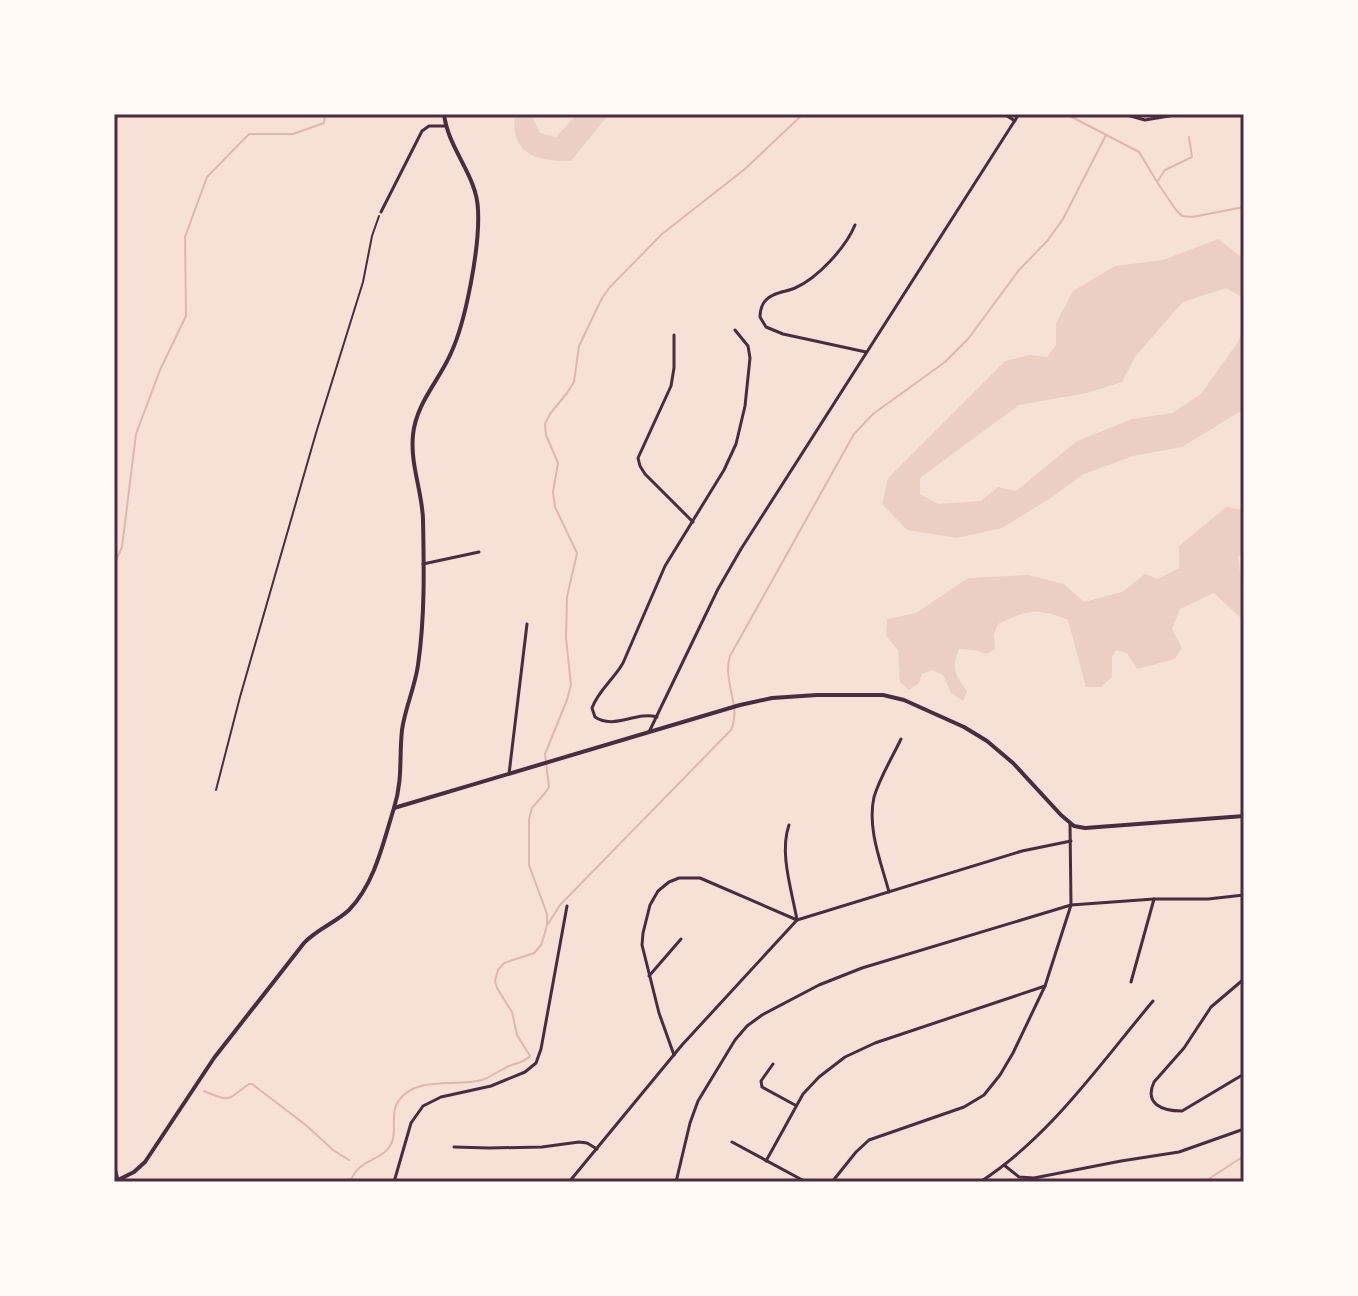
<svg xmlns="http://www.w3.org/2000/svg" width="1358" height="1296" font-family="'Roboto Condensed',sans-serif">
<style>
.green{fill:#ebcfc5}
.lines{fill:none;stroke-linecap:round;stroke-linejoin:round}
.stream{stroke:#dcb8b0;stroke-width:2}
.path{stroke:#4a2c40;stroke-width:2}
.minor{stroke:#4a2c40;stroke-width:3}
.tertiary{stroke:#4a2c40;stroke-width:4}
.secondary{stroke:#4a2c40;stroke-width:4}
.neatline{fill:none;stroke:#4a2c40;stroke-width:3}
</style>
<rect width="100%" height="100%" fill="#f7e1d7"/>
<g class="green">
<path d="M 515,114 L 531,114 L 540,133 L 556,137 L 577,114 L 609,114 L 571,161 C 537,162 509,154 515,114 Z"/>
<polygon points="1218,239 1244,259 1244,305 1240,296 1226,288 1183,302 1135,357 1122,382 1087,393 1019,405 920,478 920,494 938,504 981,501 998,487 1016,491 1077,441 1132,419 1172,413 1201,394 1238,342 1244,326 1244,409 1182,447 1133,456 1084,474 1049,499 1002,528 957,538 907,530 882,504 888,478 1005,361 1030,355 1047,357 1056,345 1056,323 1073,291 1115,266 1163,260"/>
<path d="M 1226,507 L 1244,510 L 1244,552 L 1238,557 L 1241,579 L 1244,583 L 1244,621 L 1214,593 L 1180,609 L 1172,629 L 1182,648 L 1175,659 L 1137,669 L 1127,653 L 1116,650 L 1112,657 L 1112,677 L 1101,687 L 1086,687 L 1068,620 C 1037,607 1027,610 998,624 L 994,635 L 995,649 L 987,654 L 974,650 L 959,649 C 951,668 955,676 967,691 L 963,701 L 951,693 L 943,675 L 932,670 L 922,674 L 919,683 L 909,690 L 900,682 L 898,650 L 886,636 L 887,619 L 916,613 L 968,578 L 1028,575 L 1064,584 L 1084,602 L 1122,592 L 1145,574 L 1158,579 L 1179,568 L 1179,546 Z"/>
</g>
<g class="lines">
<g class="stream">
<polyline points="1066,114 1139,152 1157,182 1176,210 1182,216 1192,217 1244,207"/>
<polyline points="1157,182 1165,170 1192,157 1189,137"/>
<polyline points="114,565 122,547 136,434 160,370 186,316 185,237 207,177 249,134 293,134 324,123 325,114"/>
<path d="M 548,924 L 560,905 L 731,730 C 742,706 722,681 730,656 L 854,434 L 873,414 L 945,362 L 968,339 L 1019,270 L 1048,240 L 1063,219 L 1106,135"/>
<path d="M 204,1091 C 232,1103 226,1100 249,1084 L 252,1084 L 307,1126 L 333,1150 L 349,1160"/>
<path d="M 350,1182 C 359,1158 380,1162 390,1146 C 399,1132 388,1113 400,1099 C 418,1076 456,1087 482,1080 C 491,1077 500,1070 509,1066 C 517,1063 525,1062 530,1056 L 517,1035 L 512,1012 L 497,988 L 495,981 L 498,970 L 504,963 L 534,953 L 541,945 L 545,933 L 547,924 L 547,914 L 529,865 L 529,819 L 532,808 L 545,793 L 549,787 L 545,754 L 567,700 L 571,685 L 566,638 L 567,597 L 577,553 L 555,507 L 553,492 L 558,463 L 546,435 L 545,424 L 550,414 L 567,393 L 574,382 L 579,346 L 602,298 L 610,287 L 662,234 L 745,169 L 803,114"/>
<polyline points="1204,1182 1244,1156"/>
</g>
<polyline class="path" points="216,790 240,697 316,433 363,282 372,236 379,216"/>
<g class="minor">
<polyline points="1004,114 1015,121"/>
<polyline points="1123,114 1145,120 1181,114"/>
<polyline points="381,212 422,131 429,126 446,126"/>
<path d="M 855,225 C 846,247 818,278 795,288 C 786,292 773,292 766,300 C 761,305 760,310 760,317 L 766,327 L 783,334 L 866,352"/>
<polyline points="674,335 674,368 671,386 638,458 640,466 645,474 693,522"/>
<polyline points="423,564 479,552"/>
<path d="M 657,717 C 636,711 614,730 595,717 L 592,708 C 598,691 614,679 623,663 L 665,566 L 724,470 L 736,444 L 745,406 L 750,358 L 748,346 L 735,330"/>
<polyline points="649,732 718,589 741,549 1019,114"/>
<polyline points="509,774 527,624"/>
<path d="M 789,825 C 779,853 792,891 797,920"/>
<path d="M 889,892 C 881,862 867,829 874,797 C 880,777 892,758 901,739"/>
<polyline points="649,976 681,939"/>
<path d="M 1244,979 L 1211,1007 L 1184,1048 L 1154,1082 C 1144,1104 1162,1111 1182,1111 L 1244,1074"/>
<polyline points="1131,982 1154,899"/>
<polyline points="674,1055 659,1013 642,945 643,933 650,905 658,891 669,882 679,878 700,878 797,920"/>
<polyline points="773,1064 761,1081 762,1087 795,1105"/>
<polyline points="732,1142 806,1182"/>
<polyline points="454,1147 489,1148 542,1147 579,1142 587,1143 597,1149"/>
<polyline points="766,1161 803,1094 819,1077 845,1057 875,1043 1045,986"/>
<polyline points="1004,1165 1019,1177 1034,1178 1121,1161 1179,1152 1244,1129"/>
<polyline points="394,1182 411,1123 423,1106 441,1097 491,1086 525,1072 536,1063 541,1049 567,906"/>
<polyline points="569,1182 682,1045 797,920 1022,851 1071,841"/>
<polyline points="676,1182 690,1123 698,1101 735,1040 747,1026 762,1015 819,985 862,968 1071,905 1154,899 1208,899 1244,895"/>
<polyline points="832,1182 856,1152 869,1140 964,1107 984,1095 1000,1075 1013,1053 1045,986 1071,905 1070,824"/>
<path d="M 980,1182 C 1050,1137 1100,1064 1153,1001"/>
</g>
<g class="tertiary">
<path d="M 394,808 C 403,779 399,758 402,730 C 405,708 415,687 418,665 C 425,618 424,567 423,519 C 422,491 410,464 413,435 C 416,403 439,381 451,353 C 466,321 480,246 478,210 C 477,175 448,149 444,114"/>
<path d="M 118,1180 L 134,1172 L 145,1162 L 214,1058 L 304,943 C 317,929 335,923 349,910 C 375,883 383,843 394,808 L 740,705 L 772,698 L 817,695 L 883,695 L 904,700 L 964,727 L 987,741 L 1013,763 L 1061,815 L 1074,826 L 1085,828 L 1244,816"/>
</g>
<polyline class="secondary" points="114,1166 118,1182"/>
</g>
<rect width="1358" height="1296" fill="none" stroke="#fffaf5" stroke-width="232"/>
<rect x="116" y="116" width="1126" height="1064" class="neatline"/>
</svg>
